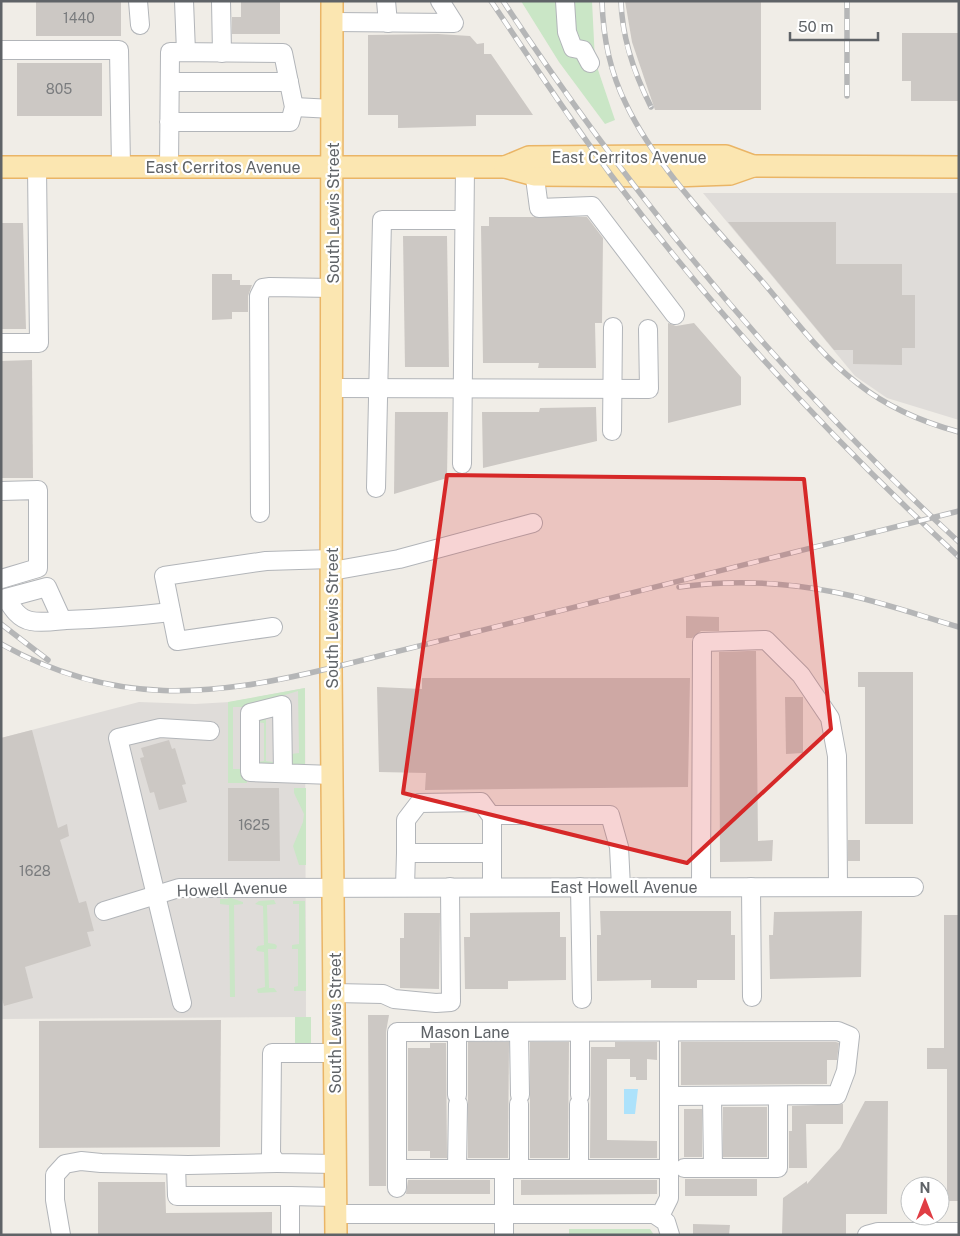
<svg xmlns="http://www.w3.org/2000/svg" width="960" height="1236" font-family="'Public Sans',sans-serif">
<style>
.industrial{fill:#dfdcd9}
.green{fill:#cae6c6}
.water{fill:#ade2fb}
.building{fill:#ccc8c4}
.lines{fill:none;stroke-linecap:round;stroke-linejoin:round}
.minor-casing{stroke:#b2b5b9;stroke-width:20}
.major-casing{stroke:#eab566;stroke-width:24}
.minor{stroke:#fff;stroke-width:18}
.major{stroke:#fbe6b1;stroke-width:21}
.rail-casing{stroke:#b5b6b7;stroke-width:5.5}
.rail{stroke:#fff;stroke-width:4;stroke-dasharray:11;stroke-linecap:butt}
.marked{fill:#d62828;fill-opacity:0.2;stroke:#d62828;stroke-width:4;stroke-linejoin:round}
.labels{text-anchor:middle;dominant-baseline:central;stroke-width:4.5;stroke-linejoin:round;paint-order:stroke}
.number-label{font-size:14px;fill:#7a7c7e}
.street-label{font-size:16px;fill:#5f6367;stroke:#fff}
</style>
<rect width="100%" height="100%" fill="#f0ede7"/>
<g class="industrial">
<polygon points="703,193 959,193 959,420 887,398 855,376"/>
<polygon points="305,688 306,1017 1,1019 1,738 139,702 195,704 230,702"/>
</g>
<g class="green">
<polygon points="521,1 592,1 595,61 615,120 605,124 559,62"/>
<polygon points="305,688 305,766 291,766 291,754 299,753 298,691 245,707 233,707 233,769 243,769 243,780 247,780 247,783 228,783 228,702"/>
<polygon points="276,712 276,717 266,717 266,761 273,762 273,765 256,765 256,762 264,761 264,723 256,722 256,716"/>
<polygon points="294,788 306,788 306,865 299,865 293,846 303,822 304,814 294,793"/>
<polygon points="228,897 243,902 243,904 234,905 235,997 230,997 229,905 220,904 220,899 228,899"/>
<polygon points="274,900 276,904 267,905 268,943 275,944 277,946 276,949 268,949 269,988 274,988 277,992 258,993 257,989 265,987 264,952 257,951 256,949 258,946 264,945 263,906 255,904 259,901"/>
<polygon points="293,901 305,901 306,991 294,991 294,987 298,986 298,949 292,949 292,945 299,944 299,904 293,904"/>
<polygon points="295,1017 311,1017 311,1046 295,1047"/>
<polygon points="569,1229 650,1229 654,1235 569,1235"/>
</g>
<polygon class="water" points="624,1089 638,1089 635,1114 624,1114"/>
<g class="building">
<rect x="36" y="1" width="85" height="35"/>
<polygon points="241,1 280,1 280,34 232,34 232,17 241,17"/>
<polygon points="625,1 761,1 761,110 655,110 632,42"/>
<polygon points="902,33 959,33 959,101 911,101 911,81 902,81"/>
<polygon points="438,34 470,36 477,44 484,43 484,54 491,54 533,115 476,115 476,126 398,128 398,115 368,115 368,35"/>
<rect x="17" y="63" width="85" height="53"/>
<polygon points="489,217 587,217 603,238 602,323 595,323 596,368 538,368 539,363 483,363 481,226 489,226"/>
<polygon points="728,222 836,222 836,264 902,264 902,295 915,295 915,348 902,348 902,365 853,364 853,350 834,350"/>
<polygon points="1,223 23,223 26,329 1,329"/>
<polygon points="403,236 447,236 449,367 405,367"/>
<polygon points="212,274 232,274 232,280 240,280 240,285 252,285 248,296 248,312 232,312 232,319 212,320"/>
<polygon points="668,323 676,326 694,323 741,377 741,405 668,423"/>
<polygon points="32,360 33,478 1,478 1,361"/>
<polygon points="596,407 597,441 483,468 482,412 539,412 540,408"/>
<polygon points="395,412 448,412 447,478 394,494"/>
<polygon points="686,616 719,617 719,631 701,631 692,638 686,638"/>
<polygon points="748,651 756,651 758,841 773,840 772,861 720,862 719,652"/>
<polygon points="858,672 913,672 913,824 865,824 865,687 858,687"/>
<polygon points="422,678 690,678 688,787 425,790 426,773 379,772 377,687 422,689"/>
<polygon points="785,697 803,697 803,753 786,754"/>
<polygon points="32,730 58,828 67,824 69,836 60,840 79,903 86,901 94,931 87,932 91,946 25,967 33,998 4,1006 1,995 1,738"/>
<polygon points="169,740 172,749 175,748 186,784 182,785 187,802 159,810 154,792 150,793 140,758 144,757 141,748"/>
<polygon points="228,788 279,788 280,861 228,861"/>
<rect x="848" y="840" width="12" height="21"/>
<polygon points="600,911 731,911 731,935 735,935 735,980 697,980 697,988 651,988 651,980 597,981 597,935 601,935"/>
<polygon points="862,911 861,977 770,979 769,935 773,935 774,912"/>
<polygon points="560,912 560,937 566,937 566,980 508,981 508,989 465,989 464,937 470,937 470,913"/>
<polygon points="404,913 440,913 439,989 400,988 400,938 404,938"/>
<polygon points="944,915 959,915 959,1201 947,1201 947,1069 927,1069 927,1048 944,1048"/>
<polygon points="368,1015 389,1015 386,1032 386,1186 369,1186"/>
<polygon points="221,1020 220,1147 39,1148 39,1021"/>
<polygon points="468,1042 509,1042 508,1158 468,1158"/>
<polygon points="530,1042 569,1042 568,1158 530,1158"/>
<polygon points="615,1042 657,1042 657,1060 647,1059 647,1080 636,1080 636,1077 630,1077 630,1059 607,1059 607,1140 657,1141 657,1158 590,1158 591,1047 615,1047"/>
<polygon points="681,1042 836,1042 839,1043 837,1060 827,1060 827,1084 681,1085"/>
<polygon points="430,1043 446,1043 447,1158 430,1158 430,1151 408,1151 408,1048 430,1048"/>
<polygon points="865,1101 888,1101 887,1214 846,1214 846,1235 782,1235 783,1198 807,1181 807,1184 840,1148"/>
<polygon points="843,1104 843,1124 806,1124 807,1168 789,1168 789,1131 792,1131 792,1106"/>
<rect x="723" y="1107" width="44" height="50"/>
<rect x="684" y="1109" width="18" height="48"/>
<rect x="685" y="1179" width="72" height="17"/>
<polygon points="408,1180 490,1180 490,1194 406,1194"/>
<polygon points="521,1180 657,1180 657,1194 521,1195"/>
<polygon points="98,1182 165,1182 166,1213 272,1212 272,1235 98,1235"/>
<polygon points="693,1224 730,1225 729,1235 693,1235"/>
</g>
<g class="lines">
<g class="minor-casing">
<g id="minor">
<polyline points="138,1 140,25"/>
<polyline points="184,1 186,52"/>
<polyline points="221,1 222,53"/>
<polyline points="386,1 388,23"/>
<polyline points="565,1 567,32 573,48 583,50 590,63"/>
<polyline points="333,22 454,23 440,1"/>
<polyline points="1,50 119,50 121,167"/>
<polyline points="170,82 289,82"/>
<polyline points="294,107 333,109"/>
<polyline points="533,163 539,208 592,206 675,315"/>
<polyline points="169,167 170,52 283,53 294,107 290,122 169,122"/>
<polyline points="1,343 39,343 37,167"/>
<polyline points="333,388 649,389 648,329"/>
<polyline points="612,431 613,327"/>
<polyline points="462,464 465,167"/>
<polyline points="376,488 382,220 464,220"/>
<polyline points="1,491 38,490 38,568 1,579"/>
<polyline points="260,513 259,296 263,288 270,287 333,288"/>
<polyline points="332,571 399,559 533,523"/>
<path d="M 62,620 L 47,587 L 6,598 C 12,608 19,619 31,621 C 42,623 55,621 66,620 C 102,619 136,616 171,612"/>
<polyline points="273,627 177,641 164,576 266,561 332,559"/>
<polyline points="283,773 282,705 250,713 250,772 333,775"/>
<polyline points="406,853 406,820 419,803 481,802 492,817"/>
<polyline points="492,853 492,815 610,815 619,847 621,887"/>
<polyline points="405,887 406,853 492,853 492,887"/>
<polyline points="580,887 582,999"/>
<polyline points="701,887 702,642 766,640 801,675 830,718 837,756 838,887"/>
<polyline points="751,887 752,997"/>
<polyline points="104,911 179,888 914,887"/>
<polyline points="335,993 383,994 394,999 436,1003 451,1002 450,887"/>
<polyline points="182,1003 118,738 160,728 210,731"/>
<polyline points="457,1032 457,1095"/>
<polyline points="519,1032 520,1095"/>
<polyline points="335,1053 272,1053 271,1155 277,1163 336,1164"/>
<polyline points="580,1095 580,1032"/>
<polyline points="712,1096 713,1168"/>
<polyline points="579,1104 579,1169"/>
<polyline points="176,1165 177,1196 290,1196"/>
<polyline points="684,1168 778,1168 778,1096"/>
<polyline points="397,1169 669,1169"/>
<polyline points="457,1169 458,1104"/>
<polyline points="504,1169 504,1235"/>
<polyline points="519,1169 519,1104"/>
<polyline points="397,1188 397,1032 838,1031 850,1036 846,1071 837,1095 669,1096"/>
<polyline points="336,1214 654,1214 666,1222 670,1235"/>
<polyline points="660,1216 669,1198 669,1032"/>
<polyline points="61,1235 55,1200 55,1175 65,1164 81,1161 101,1163 188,1165 277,1163"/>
<polyline points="290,1235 290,1196 336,1197"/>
<polyline points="867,1235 878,1232 959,1232"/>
</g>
</g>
<g class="major-casing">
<g id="major">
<polyline points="332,1 331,668 336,1235"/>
<polyline points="1,167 505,167 534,175 673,176 730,174 753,166"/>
<polyline points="505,167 529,157 659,156 726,156 753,166 959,167"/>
</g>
</g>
<use href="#minor" class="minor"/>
<use href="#major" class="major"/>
<g class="rail-casing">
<g id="rail">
<path d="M 491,1 C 530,59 569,118 611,175 C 714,312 833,441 959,557"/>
<path d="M 503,1 C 633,198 785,383 959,542"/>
<path d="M 602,1 C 603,37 610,72 626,104 C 656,167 716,228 762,281 C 792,316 820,355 857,383 C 887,407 922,422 959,432"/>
<path d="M 621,1 C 622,39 634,73 651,107"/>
<polyline points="847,96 847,1"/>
<path d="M 679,587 C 729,580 784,582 834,592 C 876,600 918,615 959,627"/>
<polyline points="1,624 48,660"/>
<path d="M 1,644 C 114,707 211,697 331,668 L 959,511"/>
</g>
</g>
<use href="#rail" class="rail"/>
</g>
<path class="marked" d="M 447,475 L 804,479 L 831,729 L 687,863 L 403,793 Z"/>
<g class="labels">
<g class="number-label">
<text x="79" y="18">1440</text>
<text x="59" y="89">805</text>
<text x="254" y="825">1625</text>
<text x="35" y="871">1628</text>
</g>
<g class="street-label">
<text x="629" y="157">East Cerritos Avenue</text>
<text x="223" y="167">East Cerritos Avenue</text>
<text transform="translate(333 213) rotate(-90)">South Lewis Street</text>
<text transform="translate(332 618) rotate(-90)">South Lewis Street</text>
<text x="624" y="887">East Howell Avenue</text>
<text transform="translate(232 889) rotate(-2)">Howell Avenue</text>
<text transform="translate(335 1023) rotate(-90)">South Lewis Street</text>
<text x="465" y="1032">Mason Lane</text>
</g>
</g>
<rect width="960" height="1236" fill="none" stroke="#5f6367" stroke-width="5"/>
<g transform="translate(925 1201)"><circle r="24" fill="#ffffff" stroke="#bfc1c2"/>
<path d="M0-4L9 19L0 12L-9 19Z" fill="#e03d44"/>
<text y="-8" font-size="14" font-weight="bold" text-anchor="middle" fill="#5f6367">N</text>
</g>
<path d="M790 32v8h88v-8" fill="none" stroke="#5f6367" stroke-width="2.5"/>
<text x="798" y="32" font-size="15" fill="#5f6367" stroke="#ffffff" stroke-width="4" paint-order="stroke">50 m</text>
</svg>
